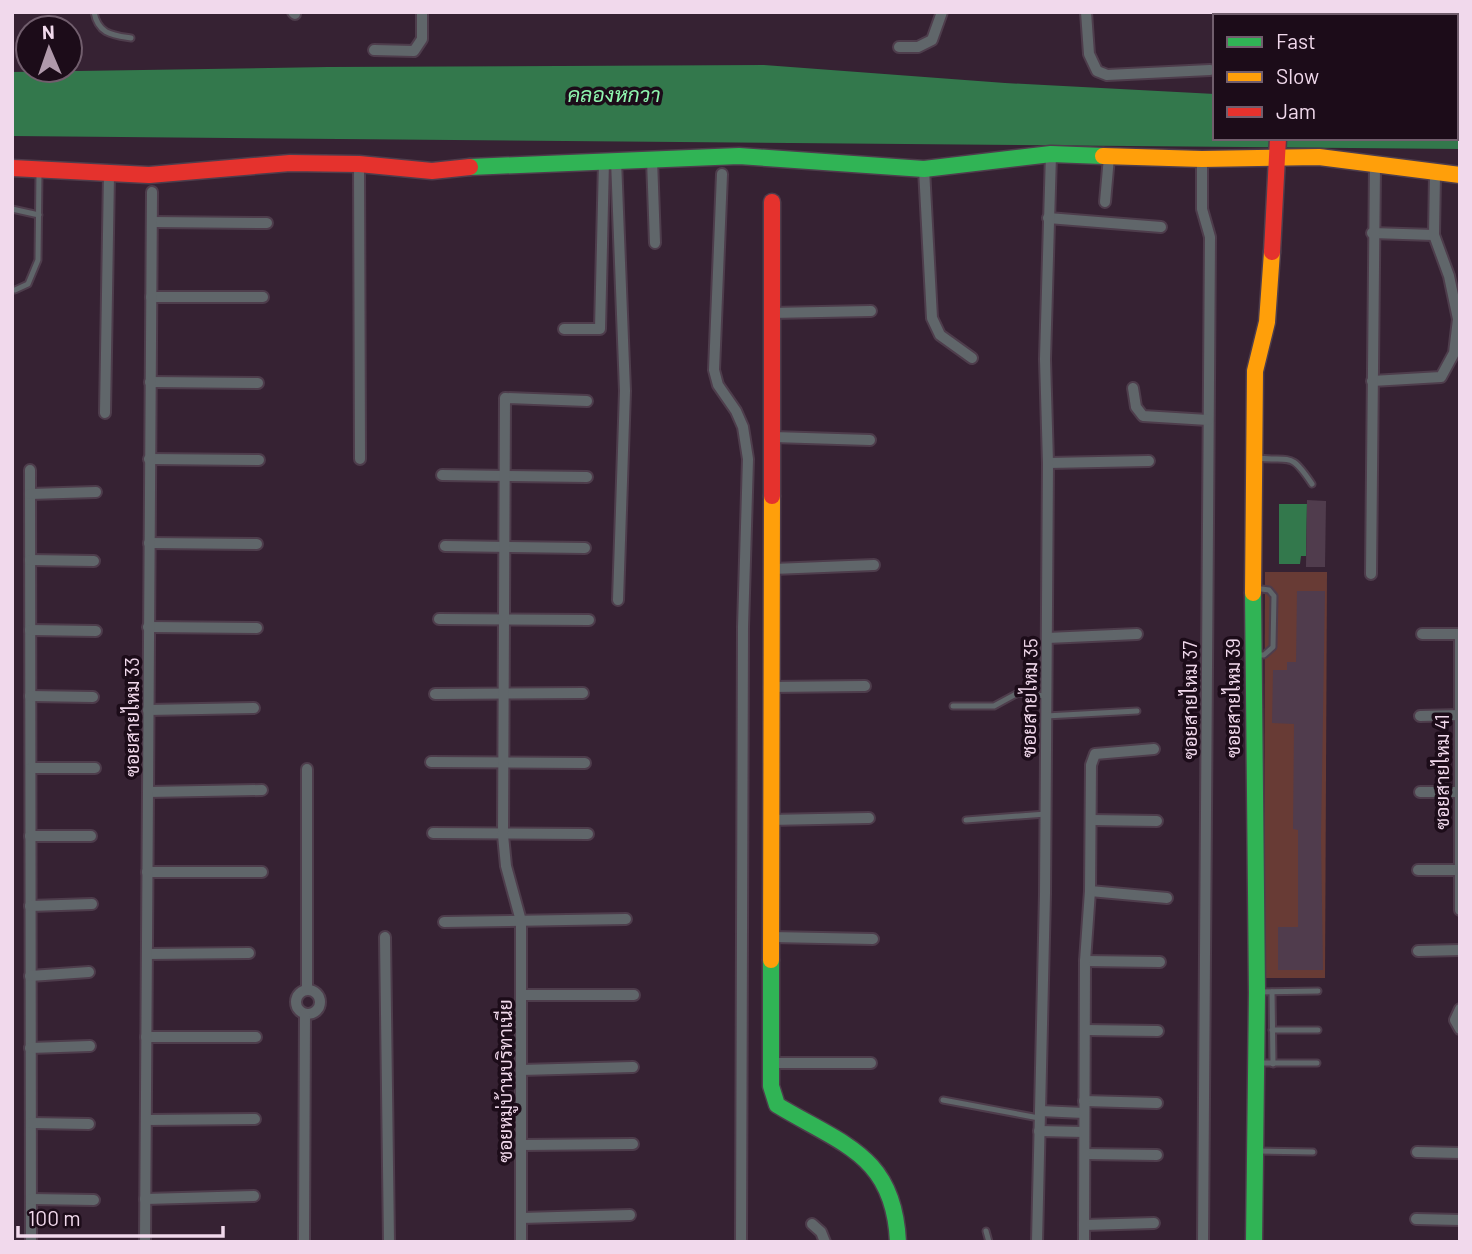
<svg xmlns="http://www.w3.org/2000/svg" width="1472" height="1254" font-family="Barlow,Sarabun,sans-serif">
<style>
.green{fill:#683b35}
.water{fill:#33784c}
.building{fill:#503c4d}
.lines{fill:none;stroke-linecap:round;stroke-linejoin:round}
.lane-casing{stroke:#4e3d4c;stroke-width:9}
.street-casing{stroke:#4e3d4c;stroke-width:14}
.fast-casing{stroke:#4e3d4c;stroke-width:19}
.slow-casing{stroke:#4e3d4c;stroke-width:19}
.jam-casing{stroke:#4e3d4c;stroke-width:19}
.lane{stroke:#60666a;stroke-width:5}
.street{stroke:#60666a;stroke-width:10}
.fast{stroke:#30b455;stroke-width:16}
.slow{stroke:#ff9f0a;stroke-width:16}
.jam{stroke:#e5322d;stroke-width:16}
.labels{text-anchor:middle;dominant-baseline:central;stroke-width:7;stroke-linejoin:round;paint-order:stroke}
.street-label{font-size:19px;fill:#f1d9ec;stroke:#1c0c19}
.water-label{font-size:21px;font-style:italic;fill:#8ff6af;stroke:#1c0c19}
</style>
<rect width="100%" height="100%" fill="#362233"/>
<polygon class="green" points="1265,572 1327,572 1325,978 1264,978"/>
<g class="water">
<polygon points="764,65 1005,83 1215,94 1215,138 1456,138 1456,100 1460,100 1460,149 12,136 12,72 328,67"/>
<polygon points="1279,504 1307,504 1306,556 1301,556 1300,564 1279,564"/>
</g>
<g class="building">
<polygon points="1307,500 1326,501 1325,567 1306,567"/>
<polygon points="1297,591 1325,591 1321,837 1323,970 1278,970 1278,927 1298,927 1298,830 1293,829 1294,724 1272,723 1273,670 1287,670 1287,662 1296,662"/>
</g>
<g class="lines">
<g class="lane-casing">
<g id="lane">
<path d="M 94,12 C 98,34 112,35 131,38"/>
<polyline points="1418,12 1418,16"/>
<polyline points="1456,28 1460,27"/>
<polyline points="12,209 39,215"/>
<polyline points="15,290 28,284 38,260 39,173"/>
<path d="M 1257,458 C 1292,462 1290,451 1312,484"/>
<polyline points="1254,588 1269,590 1274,596 1273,647 1264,655 1256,655"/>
<polyline points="953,706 994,706 1018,693 1045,696"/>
<polyline points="1046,716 1137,711"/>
<polyline points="966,820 1046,814"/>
<polyline points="1260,992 1318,991"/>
<polyline points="1272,992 1273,1064"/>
<polyline points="1272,1030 1318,1030"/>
<polyline points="1258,1063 1317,1063"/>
<polyline points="943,1100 1039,1118"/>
<polyline points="1258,1151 1313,1152"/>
<polyline points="986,1231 989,1242"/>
</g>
</g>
<g class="street-casing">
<g id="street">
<polyline points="293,12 295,14"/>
<polyline points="1086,12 1089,54 1097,71 1107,75 1210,70"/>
<polyline points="1269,16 1270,12"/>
<polyline points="899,47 918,47 932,40 942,12"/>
<polyline points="374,50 414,51 422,39 422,12"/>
<polyline points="652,159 655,243"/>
<polyline points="1202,159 1202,209 1210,237 1203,1242"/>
<polyline points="616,160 625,391 618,600"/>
<polyline points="359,164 360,459"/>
<polyline points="924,169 932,318 940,335 972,358"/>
<polyline points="722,174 714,370 718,385 736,411 743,427 748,459 743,627 741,1242"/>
<polyline points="1105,202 1109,157"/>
<polyline points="1048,218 1161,227"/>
<polyline points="152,222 267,223"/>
<polyline points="1372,233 1434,235"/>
<polyline points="151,297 263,297"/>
<polyline points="771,313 871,311"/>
<polyline points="564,329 600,329 604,161"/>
<polyline points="1372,381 1441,377 1454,353 1458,319 1449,276 1434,235 1435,174"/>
<polyline points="150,382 258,383"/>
<polyline points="1133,388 1136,407 1143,416 1208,420"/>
<polyline points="105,413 109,174"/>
<polyline points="773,437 870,440"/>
<polyline points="149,459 259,460"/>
<polyline points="1048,463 1149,461"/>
<polyline points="30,470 31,1242"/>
<polyline points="442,475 587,477"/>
<polyline points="30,494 96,492"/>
<polyline points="149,543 257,544"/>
<polyline points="445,546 585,548"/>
<polyline points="30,560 94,561"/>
<polyline points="773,569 874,565"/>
<polyline points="1371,574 1375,165"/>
<polyline points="439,619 589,620"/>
<polyline points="148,627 257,628"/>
<polyline points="30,630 96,631"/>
<polyline points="1422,634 1459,634"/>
<polyline points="1460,634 1460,910"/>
<polyline points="1047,638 1137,634"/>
<polyline points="769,687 865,686"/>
<polyline points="435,694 583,693"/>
<polyline points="30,696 93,697"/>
<polyline points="148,710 254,708"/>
<polyline points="1420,716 1460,715"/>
<polyline points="431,762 585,763"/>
<polyline points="31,768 95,768"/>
<polyline points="148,792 262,790"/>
<polyline points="1420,792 1460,792"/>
<polyline points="769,820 869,818"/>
<polyline points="1091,820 1157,821"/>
<polyline points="433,833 588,834"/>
<polyline points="30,836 91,836"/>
<polyline points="1418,870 1460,870"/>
<polyline points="147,872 262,872"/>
<polyline points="1090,891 1167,898"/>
<polyline points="30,906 92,904"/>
<polyline points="444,922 626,919"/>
<polyline points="385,937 389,1242"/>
<polyline points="771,937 873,939"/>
<polyline points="1418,951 1460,950"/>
<polyline points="147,954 249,953"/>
<polyline points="1085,961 1160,962"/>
<polyline points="30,976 89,972"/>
<circle cx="308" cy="1002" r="12"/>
<polyline points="307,990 307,769"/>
<polyline points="521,995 634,995"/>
<polyline points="1460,1009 1455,1020 1460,1029"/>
<polyline points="1085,1030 1158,1031"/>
<polyline points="146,1037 256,1037"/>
<polyline points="30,1048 90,1046"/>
<polyline points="770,1063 871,1063"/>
<polyline points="521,1070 633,1067"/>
<polyline points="1084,1101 1157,1103"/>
<polyline points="1040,1111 1084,1113"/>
<polyline points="146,1120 255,1119"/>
<polyline points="31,1123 89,1124"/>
<polyline points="1039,1131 1084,1132"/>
<polyline points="521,1145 633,1144"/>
<polyline points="1417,1152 1460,1153"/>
<polyline points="1085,1154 1157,1155"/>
<polyline points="31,1199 94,1200"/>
<polyline points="145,1199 254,1196"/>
<polyline points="521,1218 630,1215"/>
<polyline points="1416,1219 1460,1220"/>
<polyline points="812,1224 821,1232 825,1242"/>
<polyline points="1084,1225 1154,1223"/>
<polyline points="145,1242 152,192"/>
<polyline points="304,1242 305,1014"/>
<polyline points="521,1242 521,921 506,866 503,835 505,398 587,401"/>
<polyline points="1037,1242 1045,894 1048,463 1045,359 1051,154"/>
<polyline points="1084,1242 1085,961 1090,891 1091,765 1095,754 1154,749"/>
</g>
</g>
<g class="fast-casing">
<g id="fast">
<polyline points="470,167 739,156 924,169 1051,154 1103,156"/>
<polyline points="1253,593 1257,992 1254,1242"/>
<path d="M 771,960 L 771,1086 L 777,1105 C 843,1145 894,1155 898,1242"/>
</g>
</g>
<g class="slow-casing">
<g id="slow">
<polyline points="1103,156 1202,159 1319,157 1460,175"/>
<polyline points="1253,593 1255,371 1267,322 1272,252"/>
<polyline points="771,960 772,496"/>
</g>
</g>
<g class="jam-casing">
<g id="jam">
<polyline points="12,168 149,175 290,163 359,164 432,171 470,167"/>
<polyline points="1272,252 1278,138"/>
<polyline points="772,496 772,202"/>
</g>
</g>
<use href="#lane" class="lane"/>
<use href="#street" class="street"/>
<use href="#fast" class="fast"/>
<use href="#slow" class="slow"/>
<use href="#jam" class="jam"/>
</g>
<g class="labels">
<g class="street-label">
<text transform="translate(1029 698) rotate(-89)">ซอยสายไหม 35</text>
<text transform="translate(1232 698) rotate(-90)">ซอยสายไหม 39</text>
<text transform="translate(1189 700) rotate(-90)">ซอยสายไหม 37</text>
<text transform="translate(131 717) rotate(-90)">ซอยสายไหม 33</text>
<text transform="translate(1441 772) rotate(-90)">ซอยสายไหม 41</text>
<text transform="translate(504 1081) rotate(-90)">ซอยหมู่บ้านบริทาเนีย</text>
</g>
<g class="water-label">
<text x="614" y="93">คลองหกวา</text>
</g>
</g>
<rect width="1472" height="1254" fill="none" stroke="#f1d9ec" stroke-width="28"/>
<rect x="1213" y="14" width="245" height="126" fill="#1c0c19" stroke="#715e6d" stroke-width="2"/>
<rect x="1227" y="37" width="35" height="10" fill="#30b455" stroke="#715e6d" stroke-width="2"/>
<text x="1276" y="49" font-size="21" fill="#f1d9ec">Fast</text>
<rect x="1227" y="72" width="35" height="10" fill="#ff9f0a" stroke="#715e6d" stroke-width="2"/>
<text x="1276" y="84" font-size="21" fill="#f1d9ec">Slow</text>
<rect x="1227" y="107" width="35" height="10" fill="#e5322d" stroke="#715e6d" stroke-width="2"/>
<text x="1276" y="119" font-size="21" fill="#f1d9ec">Jam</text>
<g transform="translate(49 49) rotate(358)"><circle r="33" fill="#1c0c19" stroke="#715e6d" stroke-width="2"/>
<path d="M0-5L12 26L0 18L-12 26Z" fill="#b099ab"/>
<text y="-10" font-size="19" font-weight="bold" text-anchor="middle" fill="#f1d9ec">N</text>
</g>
<path d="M18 1226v10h205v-10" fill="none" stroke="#f1d9ec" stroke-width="3.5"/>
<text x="28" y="1226" font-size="21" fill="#f1d9ec" stroke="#1c0c19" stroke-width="5" paint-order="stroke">100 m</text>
</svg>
